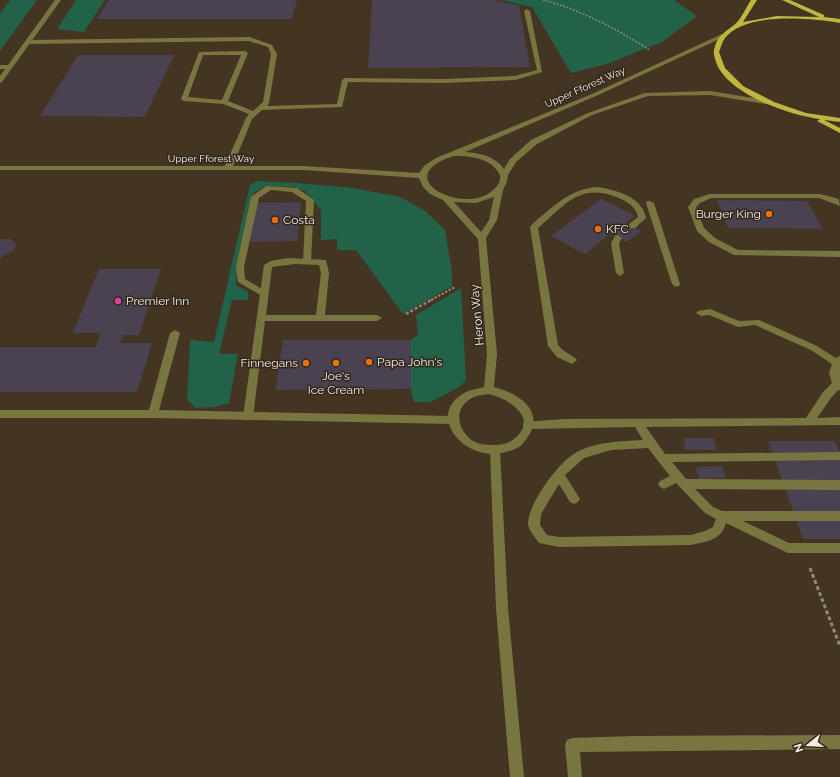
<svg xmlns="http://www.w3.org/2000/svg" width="840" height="777" font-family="Raleway,sans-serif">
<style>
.built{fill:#443522}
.green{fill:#216248}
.building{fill:#4a4251}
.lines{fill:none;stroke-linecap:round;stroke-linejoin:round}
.path-far3{stroke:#8f877c;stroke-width:1.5;stroke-dasharray:2 1.5;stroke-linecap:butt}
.path-far2{stroke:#8f877c;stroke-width:2;stroke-dasharray:2.5 1.5;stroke-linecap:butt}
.path-far1{stroke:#8f877c;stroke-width:2.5;stroke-dasharray:3 2;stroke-linecap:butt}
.path{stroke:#8f877c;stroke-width:3;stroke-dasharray:4 2.5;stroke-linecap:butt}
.service{fill:#797541;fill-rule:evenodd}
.minor{fill:#797541;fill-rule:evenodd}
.primary{fill:#bfb63d;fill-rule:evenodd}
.food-dot{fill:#e8710a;stroke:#31271a;stroke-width:1.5}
.hotel-dot{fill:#d1479c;stroke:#31271a;stroke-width:1.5}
.labels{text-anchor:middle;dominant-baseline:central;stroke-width:3;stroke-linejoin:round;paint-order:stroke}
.far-street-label{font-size:10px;fill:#f4ede5;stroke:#31271a}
.poi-label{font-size:12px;fill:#f4ede5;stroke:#31271a;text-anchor:start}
.street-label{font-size:12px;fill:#f4ede5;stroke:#31271a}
</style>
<rect width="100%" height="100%" fill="#3b3124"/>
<rect class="built" x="0" y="0" width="840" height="777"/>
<g class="green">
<polygon points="10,0 37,0 0,51 0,14"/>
<polygon points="76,0 105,0 84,32 57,29"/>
<polygon points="501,0 674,0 697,16 662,42 607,64 571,73 532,7"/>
<polygon points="257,181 297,183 353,188 400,197 424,210 445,230 452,272 452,286 403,314 356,250 337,250 337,239 321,240 321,210 305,191 294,187 264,186 253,194 237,268 236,285 248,292 248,300 232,300 219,354 238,354 229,403 215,407 196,408 187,400 190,340 214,342 250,185"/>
<polygon points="461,288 466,380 459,387 431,402 414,402 411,389 411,340 418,334 416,315"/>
</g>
<g class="building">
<polygon points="109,0 297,0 292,19 97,19"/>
<polygon points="372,0 490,0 519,5 530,67 368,68"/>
<polygon points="78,55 174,55 145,117 40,116"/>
<polygon points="601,199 635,216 626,223 641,231 627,242 610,234 585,254 551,236"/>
<polygon points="717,200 807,201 823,229 728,228"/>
<polygon points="301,202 297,241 247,242 254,203"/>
<polygon points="0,239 11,239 16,245 12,252 2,256 0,260"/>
<polygon points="99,269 161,269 139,335 123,335 120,343 152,343 137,392 0,392 0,347 96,347 101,333 73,333"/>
<polygon points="283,340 411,340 411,389 276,390"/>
<polygon points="683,438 713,438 717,450 686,450"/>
<polygon points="768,441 835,441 840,453 840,539 803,539"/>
<polygon points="722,466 726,478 699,479 695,467"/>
</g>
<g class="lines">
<path class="path-far3" d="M 543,0 C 582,10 616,29 650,50"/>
<polyline class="path-far2" points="431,300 455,287"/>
<polyline class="path-far1" points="406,314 433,299"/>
<polyline class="path" points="810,568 840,646"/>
<g class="service">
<path d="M 527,9 L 530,11 L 542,72 L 515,80 L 444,83 L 348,82 L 342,107 L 262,110 L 252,119 L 232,168 L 228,170 L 224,168 L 246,118 L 249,114 L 223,104 L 184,101 L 181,99 L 199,52 L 245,51 L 248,53 L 228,101 L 253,111 L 263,102 L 271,54 L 268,47 L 249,41 L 28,44 L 25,42 L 28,40 L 250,37 L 272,45 L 277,54 L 269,103 L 267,106 L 337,104 L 342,80 L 345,78 L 444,79 L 515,76 L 537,70 L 524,11 ZM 203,55 L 241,55 L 222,100 L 188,97 Z"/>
<polygon points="0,65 10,65 13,67 10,69 0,69"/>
<polygon points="266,186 297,188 314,200 311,261 307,264 303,261 306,201 292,192 271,190 259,198 244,267 245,279 267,292 268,294 267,296 264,297 238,282 236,267 251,197"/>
<path d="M 597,187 C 615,190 642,196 646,218 L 635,228 L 629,228 L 629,224 L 638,217 C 636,207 628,202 619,198 C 580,182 566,204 538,228 L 558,345 C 565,354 572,354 577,360 L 572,364 L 557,357 L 548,346 L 530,227 C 534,222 539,218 544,214 C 561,200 574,189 597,187 Z"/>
<polygon points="710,194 820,194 839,199 840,206 819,198 711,198 700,203 696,207 704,228 715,238 738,250 840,251 840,257 734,255 709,242 697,231 688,207 694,199"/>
<polygon points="647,201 650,201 654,203 680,284 679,286 676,287 672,284 646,203"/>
<polygon points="618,235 622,238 619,243 624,273 620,276 616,273 611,243 615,236"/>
<path d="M 710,309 L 739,321 L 759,320 L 817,346 L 836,358 L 840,356 L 840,391 L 838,390 L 831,398 L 817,418 L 840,417 L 840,425 L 646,427 L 665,454 L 840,452 L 840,460 L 672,462 L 686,479 L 840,480 L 840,490 L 695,489 L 713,507 L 722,511 L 840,511 L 840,521 L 743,521 L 789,543 L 840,543 L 840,553 L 788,553 L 726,523 C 721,541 707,541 691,545 L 559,547 L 539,543 C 535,537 529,531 528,524 C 528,504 559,461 577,452 C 595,442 623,441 643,440 L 635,427 L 528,429 L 524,428 L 523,425 L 524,422 L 564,419 L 806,418 L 823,392 L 832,383 L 829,373 L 832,364 L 811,350 L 755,325 L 738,327 L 709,315 L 701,316 L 696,313 L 698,311 ZM 648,448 L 670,476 L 660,481 L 658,484 L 660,487 L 664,489 L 676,483 L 705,513 L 716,519 L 713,527 L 705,531 L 691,535 L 559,537 L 547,535 L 540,525 L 541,514 L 559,484 L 570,502 L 574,504 L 578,502 L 580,499 L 565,475 L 584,458 L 611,450 Z"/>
<polygon points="175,330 180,333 159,410 452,416 456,417 457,420 456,423 452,424 153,418 0,418 0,410 149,410 170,333"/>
<polygon points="495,446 499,447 500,450 508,608 524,777 510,777 496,608 490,450 491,447"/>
<polygon points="840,735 840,749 580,752 582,777 568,777 565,745 567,740 572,738 635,736"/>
</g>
<g class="minor">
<polygon points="55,0 61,0 2,82 0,83 0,76"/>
<path d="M 722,34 L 724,35 L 724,37 L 596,96 L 465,152 C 480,153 495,156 504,169 L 510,159 L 531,140 L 588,113 L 645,93 L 710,91 L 772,101 L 775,103 L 772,105 L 710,95 L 648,96 L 592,115 L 537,144 L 516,162 L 508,175 L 507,181 L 503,190 L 497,220 L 486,238 L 497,354 L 494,387 C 522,394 548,414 524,442 C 520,448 513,450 506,452 C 465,464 423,414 466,392 C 472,389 479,389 484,387 L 487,354 L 478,239 L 443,200 L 430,194 L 423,187 L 419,178 L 304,170 L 0,170 L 0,166 L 304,166 L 419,173 L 424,166 L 436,158 L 592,94 ZM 454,156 C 472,156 491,158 500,175 C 501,182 498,186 492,191 C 463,216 387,177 454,156 ZM 494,197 L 489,220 L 481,232 L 454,202 L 476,203 ZM 489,394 C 509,399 540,418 514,439 C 508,444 502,445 494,445 C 487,445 480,445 473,441 C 456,430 453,406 474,397 C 479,395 484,395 489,394 Z"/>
<path d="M 288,258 L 326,260 L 329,273 L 325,315 L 377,315 L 382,318 L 377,321 L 265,321 L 253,417 L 252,420 L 244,420 L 243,417 L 264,265 L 271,261 ZM 295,264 L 319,265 L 321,273 L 316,315 L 266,315 L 272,267 Z"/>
</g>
<path class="primary" d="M 751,0 L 757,0 L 743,22 L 777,16 L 819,17 L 782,0 L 790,0 L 824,15 L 824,17 L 840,19 L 840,23 C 810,18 746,12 725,38 C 722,42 721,47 719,52 L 725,68 L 743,86 L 774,102 L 806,113 L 840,118 L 840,122 L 824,120 L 840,128 L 840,133 L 819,122 L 817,121 L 820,119 C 789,115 727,94 716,62 C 715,58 713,54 714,50 C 717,36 724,33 734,25 C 741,20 746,7 751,0 Z"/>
</g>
<g class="food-dot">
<circle cx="769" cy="214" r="4"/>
<circle cx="275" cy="220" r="4"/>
<circle cx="598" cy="229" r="4"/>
<circle cx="369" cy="362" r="4"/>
<circle cx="306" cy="363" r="4"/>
<circle cx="336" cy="363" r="4"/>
</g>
<circle class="hotel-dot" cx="118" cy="301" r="4"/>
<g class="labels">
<g class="far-street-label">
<text transform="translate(585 87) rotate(-24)">Upper Fforest Way</text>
<text x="211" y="158">Upper Fforest Way</text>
</g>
<g class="poi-label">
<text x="761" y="214" text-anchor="end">Burger King</text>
<text x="283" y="220">Costa</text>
<text x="606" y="229">KFC</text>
<text x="126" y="301">Premier Inn</text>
<text x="377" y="362">Papa John's</text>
<text x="298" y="363" text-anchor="end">Finnegans</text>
<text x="336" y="376" text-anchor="middle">Joe's<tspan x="336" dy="14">Ice Cream</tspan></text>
</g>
<g class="street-label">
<text transform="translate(477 315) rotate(-95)">Heron Way</text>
</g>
</g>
<g transform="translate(808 745) rotate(252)" stroke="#31271a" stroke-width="3" paint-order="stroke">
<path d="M0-3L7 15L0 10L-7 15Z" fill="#f4ede5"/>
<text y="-6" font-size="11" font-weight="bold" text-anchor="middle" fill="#f4ede5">N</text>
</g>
</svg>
